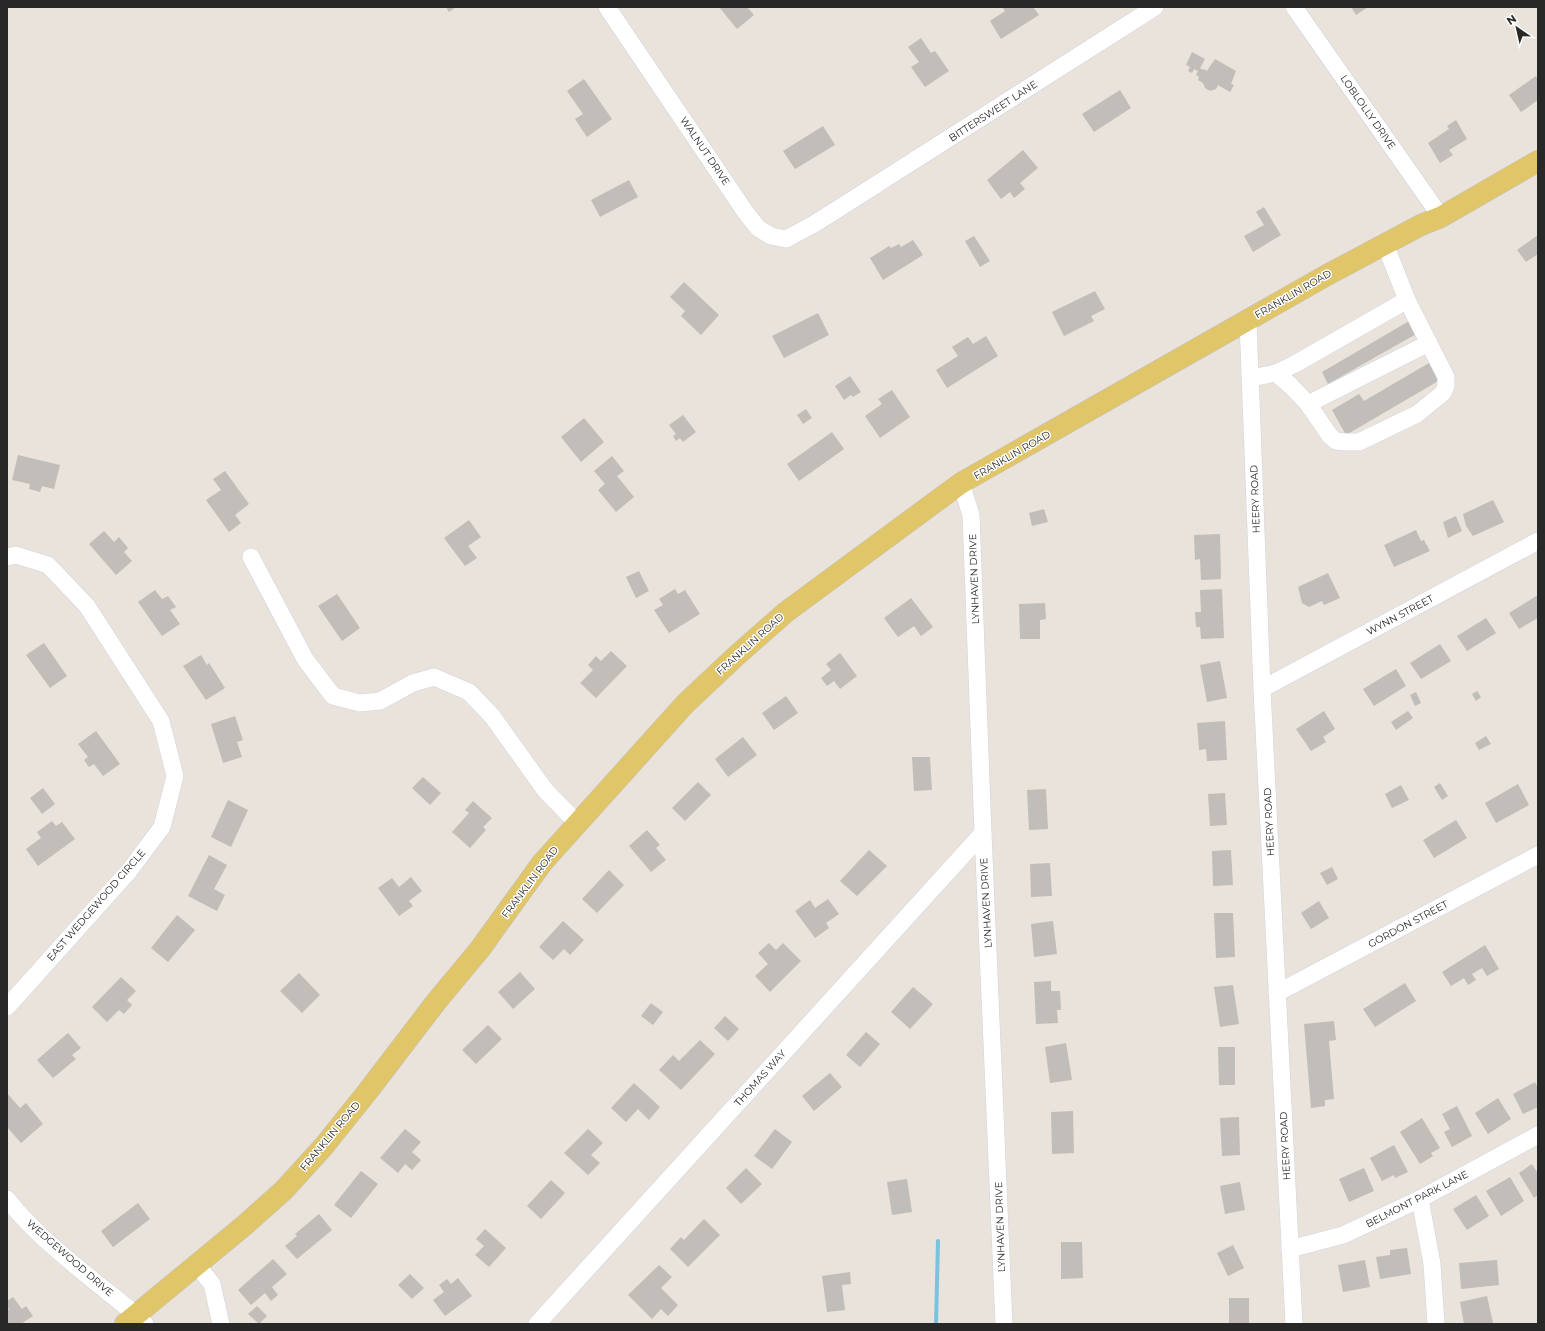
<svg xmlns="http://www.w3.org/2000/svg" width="1545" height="1331" font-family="Montserrat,sans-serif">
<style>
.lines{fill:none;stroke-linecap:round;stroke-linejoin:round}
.stream{stroke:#79c3e0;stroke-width:4}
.building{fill:#c1bdb8}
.minor-casing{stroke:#d1d3df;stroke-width:18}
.major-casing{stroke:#c3c3c3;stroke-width:22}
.minor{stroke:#fff;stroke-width:17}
.major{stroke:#e0c669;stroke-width:21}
.labels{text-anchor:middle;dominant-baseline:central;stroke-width:3;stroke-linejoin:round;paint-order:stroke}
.street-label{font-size:10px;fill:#282828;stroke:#fff}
</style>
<rect width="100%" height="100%" fill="#e9e3db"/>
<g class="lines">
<polyline class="stream" points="936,1324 938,1241"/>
</g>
<g class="building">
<polygon points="446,7 456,7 449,12"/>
<polygon points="719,7 747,7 754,15 737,29"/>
<polygon points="1002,7 1033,7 1039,15 1001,39 990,21 1005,11"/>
<polygon points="1351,7 1368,7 1356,15"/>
<polygon points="921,38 931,53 935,51 949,71 925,87 911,67 919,62 908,47"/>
<polygon points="1192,52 1205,59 1200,68 1203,70 1204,69 1207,71 1215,59 1236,71 1231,84 1234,85 1230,92 1218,85 1216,89 1210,91 1205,88 1203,83 1198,80 1199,77 1196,75 1198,71 1194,69 1192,73 1188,71 1190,67 1186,65"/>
<polygon points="1536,76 1538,79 1538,100 1521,112 1509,95"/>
<polygon points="584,79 612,119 587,137 575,119 583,114 567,91"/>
<polygon points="1120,90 1131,108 1094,132 1082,114"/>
<polygon points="1456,120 1467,139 1449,150 1453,155 1440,163 1428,143 1449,129 1447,126"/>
<polygon points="823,126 835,145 795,169 783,151"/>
<polygon points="1023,150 1038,168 1020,183 1025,189 1014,198 1010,192 1001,199 987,180"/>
<polygon points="629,180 638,197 600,217 591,200"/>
<polygon points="1264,207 1281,235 1253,252 1244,236 1264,225 1256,212"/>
<polygon points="1538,235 1538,254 1526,262 1517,250"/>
<polygon points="974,236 990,261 980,267 965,241"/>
<polygon points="913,240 923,255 883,280 870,258 889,246 891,248 899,244 901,247"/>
<polygon points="684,282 719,315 701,335 681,316 685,311 670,297"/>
<polygon points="1095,291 1105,309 1091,316 1094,321 1064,336 1052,312"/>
<polygon points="818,313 829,335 784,358 772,336"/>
<polygon points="1411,320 1418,333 1328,384 1322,372"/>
<polygon points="986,336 998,356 947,388 936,370 958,356 952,347 968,337 973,344"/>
<polygon points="1429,363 1440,380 1346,435 1332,410 1359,394 1364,401"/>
<polygon points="850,376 861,392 853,397 851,395 844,400 835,386"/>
<polygon points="892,390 910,417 880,438 865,416 882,404 878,399"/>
<polygon points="806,409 812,418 803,424 797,415"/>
<polygon points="683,415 696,432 683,442 680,438 676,441 673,436 676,434 669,425"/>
<polygon points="584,418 604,442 581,462 561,437"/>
<polygon points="832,432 844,449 799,481 787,464"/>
<polygon points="18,455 60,465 54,489 42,486 40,492 29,489 30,484 12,480"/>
<polygon points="612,456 624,471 617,476 634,497 616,512 598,490 605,484 594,471"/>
<polygon points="225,471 249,504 235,515 241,523 229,532 206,500 221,490 213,479"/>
<polygon points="1493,500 1504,522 1473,536 1466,526 1463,514"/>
<polygon points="1044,509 1048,522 1032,526 1029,513"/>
<polygon points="1456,516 1462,531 1448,538 1443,522"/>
<polygon points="469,520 481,537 468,546 477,558 465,566 444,538"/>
<polygon points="1416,530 1421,541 1424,540 1430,551 1394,567 1384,545"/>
<polygon points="104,531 114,542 119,537 128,548 124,552 132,561 116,575 89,544"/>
<polygon points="1220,534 1221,579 1201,580 1200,559 1195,560 1194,535"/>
<polygon points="639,571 649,591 636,598 626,577"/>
<polygon points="1328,573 1340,598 1324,605 1322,601 1309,607 1302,603 1298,587"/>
<polygon points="675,589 678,594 685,590 700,614 669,633 654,610 663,605 659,599"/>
<polygon points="1222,589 1224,638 1201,639 1200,627 1196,627 1195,612 1201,612 1200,590"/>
<polygon points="155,590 162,599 168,596 176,607 170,610 180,624 162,636 138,602"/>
<polygon points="337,594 360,628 342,641 318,606"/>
<polygon points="1538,595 1538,618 1519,629 1509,613"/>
<polygon points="911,598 933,627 921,636 914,626 898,637 884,618"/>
<polygon points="1045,603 1046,619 1040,620 1040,639 1020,639 1019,604"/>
<polygon points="1486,618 1496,633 1467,651 1457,636"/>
<polygon points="44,643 67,676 50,688 26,655"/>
<polygon points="1440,644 1451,661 1421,679 1410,663"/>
<polygon points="611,651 627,666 596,698 580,683 593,670 588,665 596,656 601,661"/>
<polygon points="840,653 857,676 840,689 834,681 827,686 821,678 831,670 826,664"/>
<polygon points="201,655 207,665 209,663 225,688 206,700 183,666"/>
<polygon points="1220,661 1227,698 1207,702 1200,665"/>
<polygon points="1396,669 1406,686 1374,706 1363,689"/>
<polygon points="1477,691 1481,697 1476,701 1472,694"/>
<polygon points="1416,692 1421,703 1415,706 1410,695"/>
<polygon points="786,696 798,713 774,730 762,713"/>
<polygon points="1324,711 1335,729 1323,737 1326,742 1311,751 1296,729"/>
<polygon points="1408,711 1413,718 1396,730 1391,722"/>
<polygon points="235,716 243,740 237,742 242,757 223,763 211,724"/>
<polygon points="1225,721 1227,760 1207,761 1206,749 1199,750 1197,723"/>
<polygon points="96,731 120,764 103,776 94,764 89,767 84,760 88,757 78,744"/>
<polygon points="1486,736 1491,744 1479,750 1475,743"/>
<polygon points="743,737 757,755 728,777 715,759"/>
<polygon points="912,757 930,757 932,790 914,791"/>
<polygon points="423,777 441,793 430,805 412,788"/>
<polygon points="698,782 711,795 685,821 672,808"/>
<polygon points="1440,783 1448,796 1442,800 1434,787"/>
<polygon points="1518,784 1529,805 1496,823 1485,803"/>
<polygon points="1401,785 1409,800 1392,808 1385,794"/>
<polygon points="43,788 55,804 42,814 30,798"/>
<polygon points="1046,789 1048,829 1029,830 1027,790"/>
<polygon points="1225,793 1227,825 1210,826 1208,794"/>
<polygon points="228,800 248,810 231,847 211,837"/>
<polygon points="473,801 492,818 483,827 486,830 470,848 452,832 469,813 465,810"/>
<polygon points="1456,820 1467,838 1434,858 1423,840"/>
<polygon points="52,821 56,826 62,822 75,839 38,866 26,849 41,838 37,832"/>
<polygon points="647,830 660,845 656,848 666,860 651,872 629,846"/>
<polygon points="869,850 887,866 857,896 840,881"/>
<polygon points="1231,850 1233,885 1213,886 1212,851"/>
<polygon points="209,855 227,865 214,889 225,895 217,911 188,896"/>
<polygon points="1050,863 1052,896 1031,897 1030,864"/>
<polygon points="1332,867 1338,879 1327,885 1320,873"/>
<polygon points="609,870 624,885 597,913 582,899"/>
<polygon points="411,877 422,891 409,901 413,906 399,916 378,888 392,878 399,887"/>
<polygon points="828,899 839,914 826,923 829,928 815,938 795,911 810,900 815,908"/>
<polygon points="1319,901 1329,918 1311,929 1301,913"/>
<polygon points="1214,913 1233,913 1235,957 1216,958"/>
<polygon points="177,915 195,930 168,962 151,948"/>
<polygon points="563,921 584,940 570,955 564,949 553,960 539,947"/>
<polygon points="1053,921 1057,954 1034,957 1031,924"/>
<polygon points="769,943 776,950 783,943 801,961 770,992 755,976 768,964 758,953"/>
<polygon points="1485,945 1499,969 1487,976 1482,968 1472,974 1476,980 1468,985 1464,978 1451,986 1442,972"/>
<polygon points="520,972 535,989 513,1009 498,992"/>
<polygon points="299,973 320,995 302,1013 280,991"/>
<polygon points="121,977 136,991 127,1000 132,1005 124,1014 119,1010 107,1022 92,1007"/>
<polygon points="1051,981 1051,991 1060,991 1061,1010 1057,1010 1058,1023 1036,1024 1034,982"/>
<polygon points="1405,983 1416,1001 1375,1027 1363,1009"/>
<polygon points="1233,985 1239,1024 1220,1027 1214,987"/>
<polygon points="913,987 933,1004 910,1029 891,1012"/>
<polygon points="651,1003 663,1012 653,1025 641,1016"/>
<polygon points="725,1016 739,1029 728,1041 714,1028"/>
<polygon points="1334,1021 1336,1040 1329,1041 1334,1099 1325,1100 1325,1106 1311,1108 1304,1024"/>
<polygon points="488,1025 502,1039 476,1064 462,1050"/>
<polygon points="866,1032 880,1044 860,1067 846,1055"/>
<polygon points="68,1033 81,1048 72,1055 76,1059 53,1078 37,1060"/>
<polygon points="700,1040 715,1054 681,1090 659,1070 673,1055 679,1061"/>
<polygon points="1066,1043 1072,1080 1050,1083 1045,1047"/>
<polygon points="1218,1047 1235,1047 1235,1085 1219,1085"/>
<polygon points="830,1073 842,1087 814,1111 802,1096"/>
<polygon points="1535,1082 1538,1088 1538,1107 1523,1114 1513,1094"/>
<polygon points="634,1083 660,1107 649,1120 638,1109 626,1122 611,1108"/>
<polygon points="7,1093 20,1108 26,1103 43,1124 21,1143 7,1127"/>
<polygon points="1498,1098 1511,1119 1488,1134 1475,1113"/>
<polygon points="1457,1106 1472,1136 1452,1147 1444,1132 1450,1129 1442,1114"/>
<polygon points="1073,1111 1074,1153 1052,1154 1051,1112"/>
<polygon points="1239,1117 1240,1155 1222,1156 1220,1118"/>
<polygon points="1422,1118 1440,1148 1431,1153 1433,1156 1420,1164 1400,1132"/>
<polygon points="405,1129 421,1142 412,1152 421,1160 412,1170 405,1164 398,1173 380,1158"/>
<polygon points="588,1129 603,1143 591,1155 600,1163 588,1175 564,1153"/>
<polygon points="775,1129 792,1142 772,1169 754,1156"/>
<polygon points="1394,1145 1408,1172 1395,1178 1394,1175 1382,1181 1370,1158"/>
<polygon points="1532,1164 1537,1172 1538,1171 1538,1195 1534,1198 1519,1173"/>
<polygon points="746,1168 762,1184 741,1204 726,1188"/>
<polygon points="1364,1168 1374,1191 1349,1202 1339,1179"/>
<polygon points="361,1171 378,1184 351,1218 334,1205"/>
<polygon points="1510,1177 1524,1201 1501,1216 1486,1191"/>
<polygon points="907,1179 912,1212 892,1215 887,1182"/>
<polygon points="551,1180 565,1193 541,1219 527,1206"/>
<polygon points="1240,1182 1245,1210 1225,1214 1220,1186"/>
<polygon points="1476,1195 1489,1216 1467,1230 1453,1209"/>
<polygon points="138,1203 150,1219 113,1247 101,1231"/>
<polygon points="319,1214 332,1230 297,1259 285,1246 297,1236 295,1234"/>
<polygon points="704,1219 720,1235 688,1267 670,1249 681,1237 684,1240"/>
<polygon points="485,1229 506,1248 489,1267 475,1255 484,1246 476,1239"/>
<polygon points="1061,1242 1082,1242 1083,1278 1061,1279"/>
<polygon points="1233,1245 1244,1268 1228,1276 1217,1253"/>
<polygon points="1407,1248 1411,1274 1380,1279 1376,1257 1390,1255 1390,1250"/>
<polygon points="273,1259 287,1274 272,1287 278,1295 271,1301 265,1293 251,1305 238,1290"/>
<polygon points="1365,1260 1370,1287 1343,1292 1338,1265"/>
<polygon points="1497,1260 1499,1285 1461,1289 1459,1263"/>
<polygon points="659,1265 672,1277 661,1288 678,1305 668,1316 661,1309 652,1319 628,1295"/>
<polygon points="850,1272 851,1284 842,1285 845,1310 827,1312 822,1276"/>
<polygon points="410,1274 424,1288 412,1299 398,1285"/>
<polygon points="458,1278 472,1296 445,1316 433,1300 444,1292 439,1285 447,1279 451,1284"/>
<polygon points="1487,1296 1493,1323 1464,1324 1460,1302"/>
<polygon points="13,1297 22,1309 26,1306 33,1316 21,1324 7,1324 7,1311 9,1309 7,1306 7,1301"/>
<rect x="1229" y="1298" width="20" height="26"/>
<polygon points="257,1306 267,1316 259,1324 248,1314"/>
</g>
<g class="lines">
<g class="minor-casing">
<g id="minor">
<polyline points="607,7 746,213 758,228 771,236 786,239 814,224 830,214 1155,7"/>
<polyline points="1294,7 1441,217"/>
<polyline points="1248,321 1262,689 1294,1324"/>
<polyline points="1276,373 1291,386 1308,404 1330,436 1336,441 1345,442 1359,442 1417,414 1443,393 1446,386 1446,377 1407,300"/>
<polyline points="1251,378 1276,373 1295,364 1407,300 1385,244"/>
<polyline points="1308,404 1429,343"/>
<polyline points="961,483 971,515 983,833 1004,1324"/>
<polyline points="7,557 16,555 48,565 87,606 161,721 175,776 162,827 129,871 7,1007"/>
<polyline points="251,557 305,659 333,696 360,703 380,701 413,683 434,677 469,692 492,716 545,790 577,823"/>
<polyline points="1262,689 1538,541"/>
<polyline points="1277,993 1538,855"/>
<path d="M 7,1199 C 31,1230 64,1256 94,1281 C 111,1295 130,1308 145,1324"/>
<polyline points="1420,1199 1432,1264 1436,1324"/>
<polyline points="1290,1249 1343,1235 1420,1199 1538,1135"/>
<polyline points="197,1265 212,1284 221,1324"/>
<polyline points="537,1324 983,833"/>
</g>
</g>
<g class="major-casing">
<polyline id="major" points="125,1324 246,1224 284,1190 324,1146 368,1091 436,1002 480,949 542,863 685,704 736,656 786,612 961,483 1327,275 1421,225 1441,217 1538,161"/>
</g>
<use href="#minor" class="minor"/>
<use href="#major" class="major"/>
</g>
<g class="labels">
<g class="street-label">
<text transform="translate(993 111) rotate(-33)">BITTERSWEET LANE</text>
<text transform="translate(1368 112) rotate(55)">LOBLOLLY DRIVE</text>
<text transform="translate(705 151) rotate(56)">WALNUT DRIVE</text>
<text transform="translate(1293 294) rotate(-30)">FRANKLIN ROAD</text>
<text transform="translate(1012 455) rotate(-30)">FRANKLIN ROAD</text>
<text transform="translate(1255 499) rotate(-92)">HEERY ROAD</text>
<text transform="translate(974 579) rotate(-92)">LYNHAVEN DRIVE</text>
<text transform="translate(1400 615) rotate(-28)">WYNN STREET</text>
<text transform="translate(750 644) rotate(-42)">FRANKLIN ROAD</text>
<text transform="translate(1269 822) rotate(-93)">HEERY ROAD</text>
<text transform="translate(530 882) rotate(-53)">FRANKLIN ROAD</text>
<text transform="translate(986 903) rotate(-93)">LYNHAVEN DRIVE</text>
<text transform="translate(96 905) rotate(-49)">EAST WEDGEWOOD CIRCLE</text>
<text transform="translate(1408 924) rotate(-28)">GORDON STREET</text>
<text transform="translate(760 1078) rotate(-48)">THOMAS WAY</text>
<text transform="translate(330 1136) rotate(-50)">FRANKLIN ROAD</text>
<text transform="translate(1285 1146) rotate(-93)">HEERY ROAD</text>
<text transform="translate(1417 1199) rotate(-27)">BELMONT PARK LANE</text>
<text transform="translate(1000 1227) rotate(-92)">LYNHAVEN DRIVE</text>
<text transform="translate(70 1258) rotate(41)">WEDGEWOOD DRIVE</text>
</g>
</g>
<rect width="1545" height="1331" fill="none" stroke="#282828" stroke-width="16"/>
<g transform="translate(1517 28) rotate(326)" stroke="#ffffff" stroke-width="3" paint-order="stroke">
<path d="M0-3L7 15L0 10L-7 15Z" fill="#282828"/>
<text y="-6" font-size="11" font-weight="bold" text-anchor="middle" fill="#282828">N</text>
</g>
</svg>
